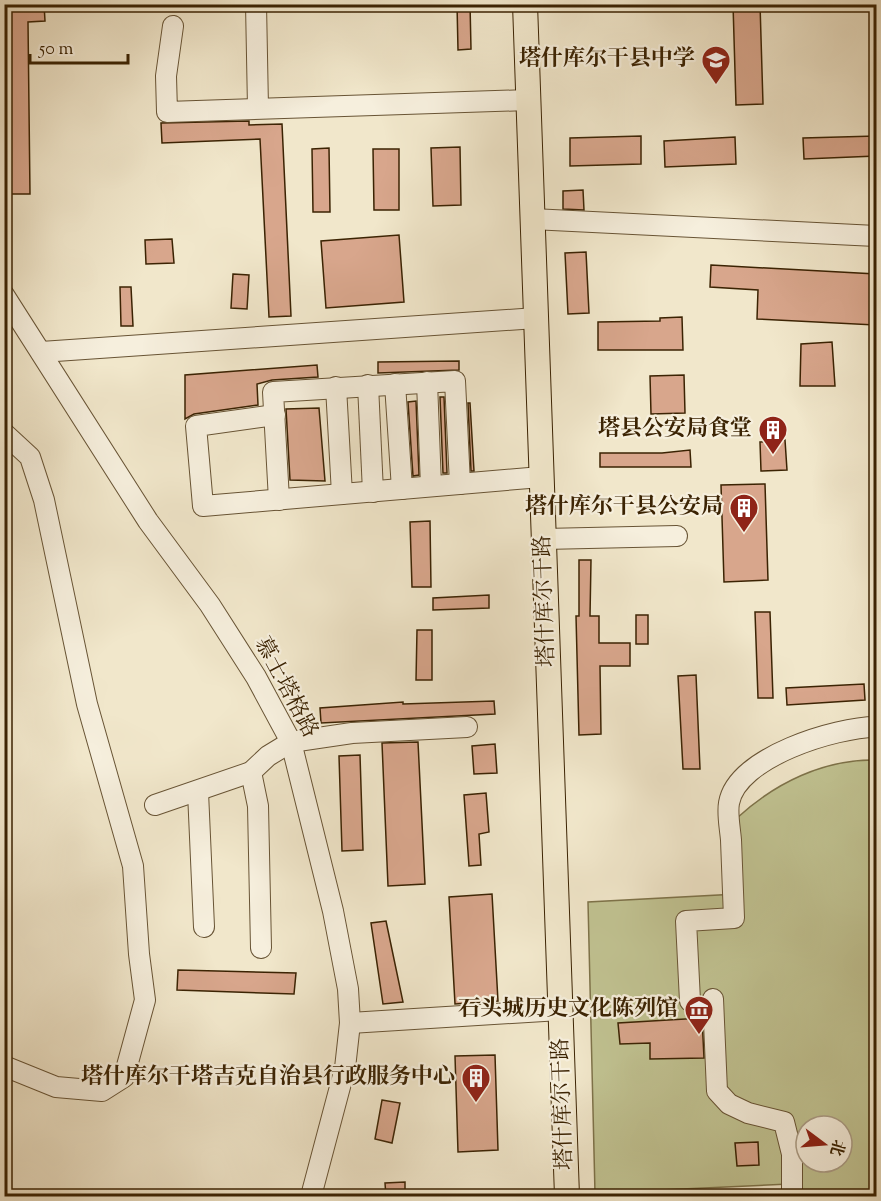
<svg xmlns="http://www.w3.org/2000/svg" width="881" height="1201" font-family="'Sorts Mill Goudy','Noto Serif SC',serif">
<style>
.green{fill:#c1c392;stroke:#7e734a;stroke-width:1.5;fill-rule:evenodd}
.building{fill:#d8a68c;stroke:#3b2303;stroke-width:1.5}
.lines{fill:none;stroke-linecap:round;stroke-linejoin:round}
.minor-casing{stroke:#685435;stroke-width:22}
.major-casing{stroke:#3b2303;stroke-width:26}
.minor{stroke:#f6efdd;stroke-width:20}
.major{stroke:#f1e7cb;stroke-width:24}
.labels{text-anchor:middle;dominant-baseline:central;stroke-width:4.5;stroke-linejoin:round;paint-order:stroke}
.poi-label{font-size:22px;font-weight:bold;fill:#3b2303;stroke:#f6efdd;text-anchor:end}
.street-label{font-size:22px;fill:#3b2303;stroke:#f6efdd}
</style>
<rect width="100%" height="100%" fill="#f1e7cb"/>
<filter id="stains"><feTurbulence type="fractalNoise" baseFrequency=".00333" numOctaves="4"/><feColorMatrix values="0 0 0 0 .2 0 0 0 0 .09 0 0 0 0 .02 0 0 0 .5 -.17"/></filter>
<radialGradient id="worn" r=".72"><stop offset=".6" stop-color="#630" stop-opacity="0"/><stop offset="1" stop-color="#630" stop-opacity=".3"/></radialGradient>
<path class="green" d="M 876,760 L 876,1196 L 789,1196 L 789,1184 L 595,1193 L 588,902 L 737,894 L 737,818 C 775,783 824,759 876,760 ZM 806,1126 L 842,1126 L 842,1162 L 806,1162 Z"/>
<g class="building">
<polygon points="4,4 44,4 45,21 28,22 30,194 7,194"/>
<polygon points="457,4 470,4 471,49 458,50"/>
<polygon points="733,4 760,4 763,104 736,105"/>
<polygon points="249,121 249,125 282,124 291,316 269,317 260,139 162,143 161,123"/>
<polygon points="641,136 641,164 570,166 570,138"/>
<polygon points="876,136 876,156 804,159 803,138"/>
<polygon points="735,137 736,164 665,167 664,141"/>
<polygon points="460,147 461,205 433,206 431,148"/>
<polygon points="329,148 330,212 313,212 312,149"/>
<polygon points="373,149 399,149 399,210 374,210"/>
<polygon points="583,190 584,210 563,209 563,191"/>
<polygon points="399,235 404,302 326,308 321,241"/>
<polygon points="172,239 174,263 146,264 145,240"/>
<polygon points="586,252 589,313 568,314 565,253"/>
<polygon points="711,265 876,274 875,325 757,319 758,290 710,287"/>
<polygon points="233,274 249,275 247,309 231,308"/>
<polygon points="120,287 131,287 133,326 121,326"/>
<polygon points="682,317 683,350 598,350 598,322 660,321 660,318"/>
<polygon points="832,342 835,386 800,386 801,344"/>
<polygon points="459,361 459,370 378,373 378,362"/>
<polygon points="317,365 318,377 272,380 257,384 258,405 194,414 185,419 185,375"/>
<polygon points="684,375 685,413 651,414 650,376"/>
<polygon points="440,397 444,397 447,473 443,473"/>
<polygon points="416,401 419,475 413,476 408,402"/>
<polygon points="468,403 470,403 474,471 471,471"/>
<polygon points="319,408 325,481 290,480 286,409"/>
<polygon points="785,440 787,470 761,471 760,442"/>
<polygon points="690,450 691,467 600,467 600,453 662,453"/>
<polygon points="765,484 768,580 724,582 721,485"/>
<polygon points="430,521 431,587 412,587 410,522"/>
<polygon points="579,560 591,560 590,616 599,616 599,643 630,643 630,666 600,666 601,734 579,735 576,616 579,616"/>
<polygon points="489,595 489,608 433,610 433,598"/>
<polygon points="755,612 770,612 773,698 758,698"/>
<rect x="636" y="615" width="12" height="29"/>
<polygon points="417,630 432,630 432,680 416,680"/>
<polygon points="696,675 700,769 683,769 678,676"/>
<polygon points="864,684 865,700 787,705 786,688"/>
<polygon points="494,701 495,714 321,723 320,708 403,702 403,704"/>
<polygon points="418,742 425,884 388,886 382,743"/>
<polygon points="495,744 497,773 474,774 472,746"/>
<polygon points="360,755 363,850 342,851 339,756"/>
<polygon points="486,793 489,832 479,834 481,865 469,866 464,795"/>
<polygon points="492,894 498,1001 455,1004 449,897"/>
<polygon points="386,921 403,1002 383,1004 371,923"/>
<polygon points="178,970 296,973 294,994 177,990"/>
<polygon points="702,1018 704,1058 650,1059 650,1043 620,1044 618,1023"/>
<polygon points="495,1055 498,1150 458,1152 455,1056"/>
<polygon points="382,1100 400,1103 392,1143 375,1139"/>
<polygon points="758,1142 759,1165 737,1166 735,1143"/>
<polygon points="405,1182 405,1197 386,1197 385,1183"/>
</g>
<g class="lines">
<g class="minor-casing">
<g id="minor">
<polyline points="256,4 258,108"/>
<polyline points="173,26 166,76 167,112 528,100"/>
<polyline points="532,219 876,236"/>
<polyline points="4,295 148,521 210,605 256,677 291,742 333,911 348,989 350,1023 345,1068 311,1196"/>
<polyline points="41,352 536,318"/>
<polyline points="427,382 431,486"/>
<polyline points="395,384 402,489"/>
<polyline points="368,385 373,492"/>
<polyline points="336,387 342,494"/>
<polyline points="275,415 196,426 203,506 541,477"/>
<polyline points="4,433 30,457 44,500 87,704 133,866 139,954 145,1000 124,1077 102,1091 56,1087 4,1066"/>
<polyline points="279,500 273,392 455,381 460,484"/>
<polyline points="544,539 677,536"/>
<polyline points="251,772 258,806 261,948"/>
<polyline points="198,792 204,927"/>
<polyline points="155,805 251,772 268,756 291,742 352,733 467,727"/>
<polyline points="713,999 717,1091 729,1104 748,1113 784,1122 792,1154 792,1196"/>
<path d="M 690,1001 L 686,921 L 734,918 C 733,892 732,866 731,840 C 730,828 727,814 729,803 C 737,757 836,727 876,727"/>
<polyline points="350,1023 560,1010"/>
</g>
</g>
<g class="major-casing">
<polyline id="major" points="525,4 567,1196"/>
</g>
<use href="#minor" class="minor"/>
<use href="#major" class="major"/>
</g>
<defs>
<g id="school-pin" transform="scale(1.5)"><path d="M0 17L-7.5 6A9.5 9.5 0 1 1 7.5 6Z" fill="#8f2418" stroke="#f6efdd"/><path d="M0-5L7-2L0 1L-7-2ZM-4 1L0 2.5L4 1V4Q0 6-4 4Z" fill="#fff"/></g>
<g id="building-pin" transform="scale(1.5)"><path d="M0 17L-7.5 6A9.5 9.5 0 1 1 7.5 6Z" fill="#8f2418" stroke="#f6efdd"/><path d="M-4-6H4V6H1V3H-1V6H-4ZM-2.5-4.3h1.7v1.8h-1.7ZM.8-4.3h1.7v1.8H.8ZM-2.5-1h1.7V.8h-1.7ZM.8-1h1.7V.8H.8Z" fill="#fff"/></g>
<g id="museum-pin" transform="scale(1.5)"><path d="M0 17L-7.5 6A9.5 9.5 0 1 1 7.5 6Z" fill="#8f2418" stroke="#f6efdd"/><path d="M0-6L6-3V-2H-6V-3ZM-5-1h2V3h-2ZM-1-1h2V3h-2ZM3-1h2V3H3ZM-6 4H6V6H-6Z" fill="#fff"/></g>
</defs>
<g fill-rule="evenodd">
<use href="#school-pin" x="716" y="60"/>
<use href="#building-pin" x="773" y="430"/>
<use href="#building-pin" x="744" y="508"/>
<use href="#museum-pin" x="699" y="1010"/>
<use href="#building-pin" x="476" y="1078"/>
</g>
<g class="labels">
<g class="poi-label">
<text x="695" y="60">塔什库尔干县中学</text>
<text x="752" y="430">塔县公安局食堂</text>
<text x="723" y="508">塔什库尔干县公安局</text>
<text x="678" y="1010">石头城历史文化陈列馆</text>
<text x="455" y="1078">塔什库尔干塔吉克自治县行政服务中心</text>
</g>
<g class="street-label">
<text transform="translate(546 601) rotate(-92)">塔什库尔干路</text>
<text transform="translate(285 688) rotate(62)">慕士塔格路</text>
<text transform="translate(564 1104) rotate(-92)">塔什库尔干路</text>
</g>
</g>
<rect width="881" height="1201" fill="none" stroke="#f1e7cb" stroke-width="24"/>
<rect x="6" y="6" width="869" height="1189" fill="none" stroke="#3b2303" stroke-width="3"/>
<rect x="12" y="12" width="857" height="1177" fill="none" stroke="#3b2303" stroke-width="1.5"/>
<g transform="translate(824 1144) rotate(106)"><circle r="28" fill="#f6efdd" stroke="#ab9d86" stroke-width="1.5"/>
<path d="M0-4.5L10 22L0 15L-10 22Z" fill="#8f2418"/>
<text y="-9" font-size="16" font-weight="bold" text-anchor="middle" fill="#3b2303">北</text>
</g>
<path d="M30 54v9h98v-9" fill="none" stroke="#3b2303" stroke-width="3"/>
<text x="39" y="54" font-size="18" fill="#3b2303" stroke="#f6efdd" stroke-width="4.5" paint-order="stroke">50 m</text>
<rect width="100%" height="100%" filter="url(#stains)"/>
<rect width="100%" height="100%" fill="url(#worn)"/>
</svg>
